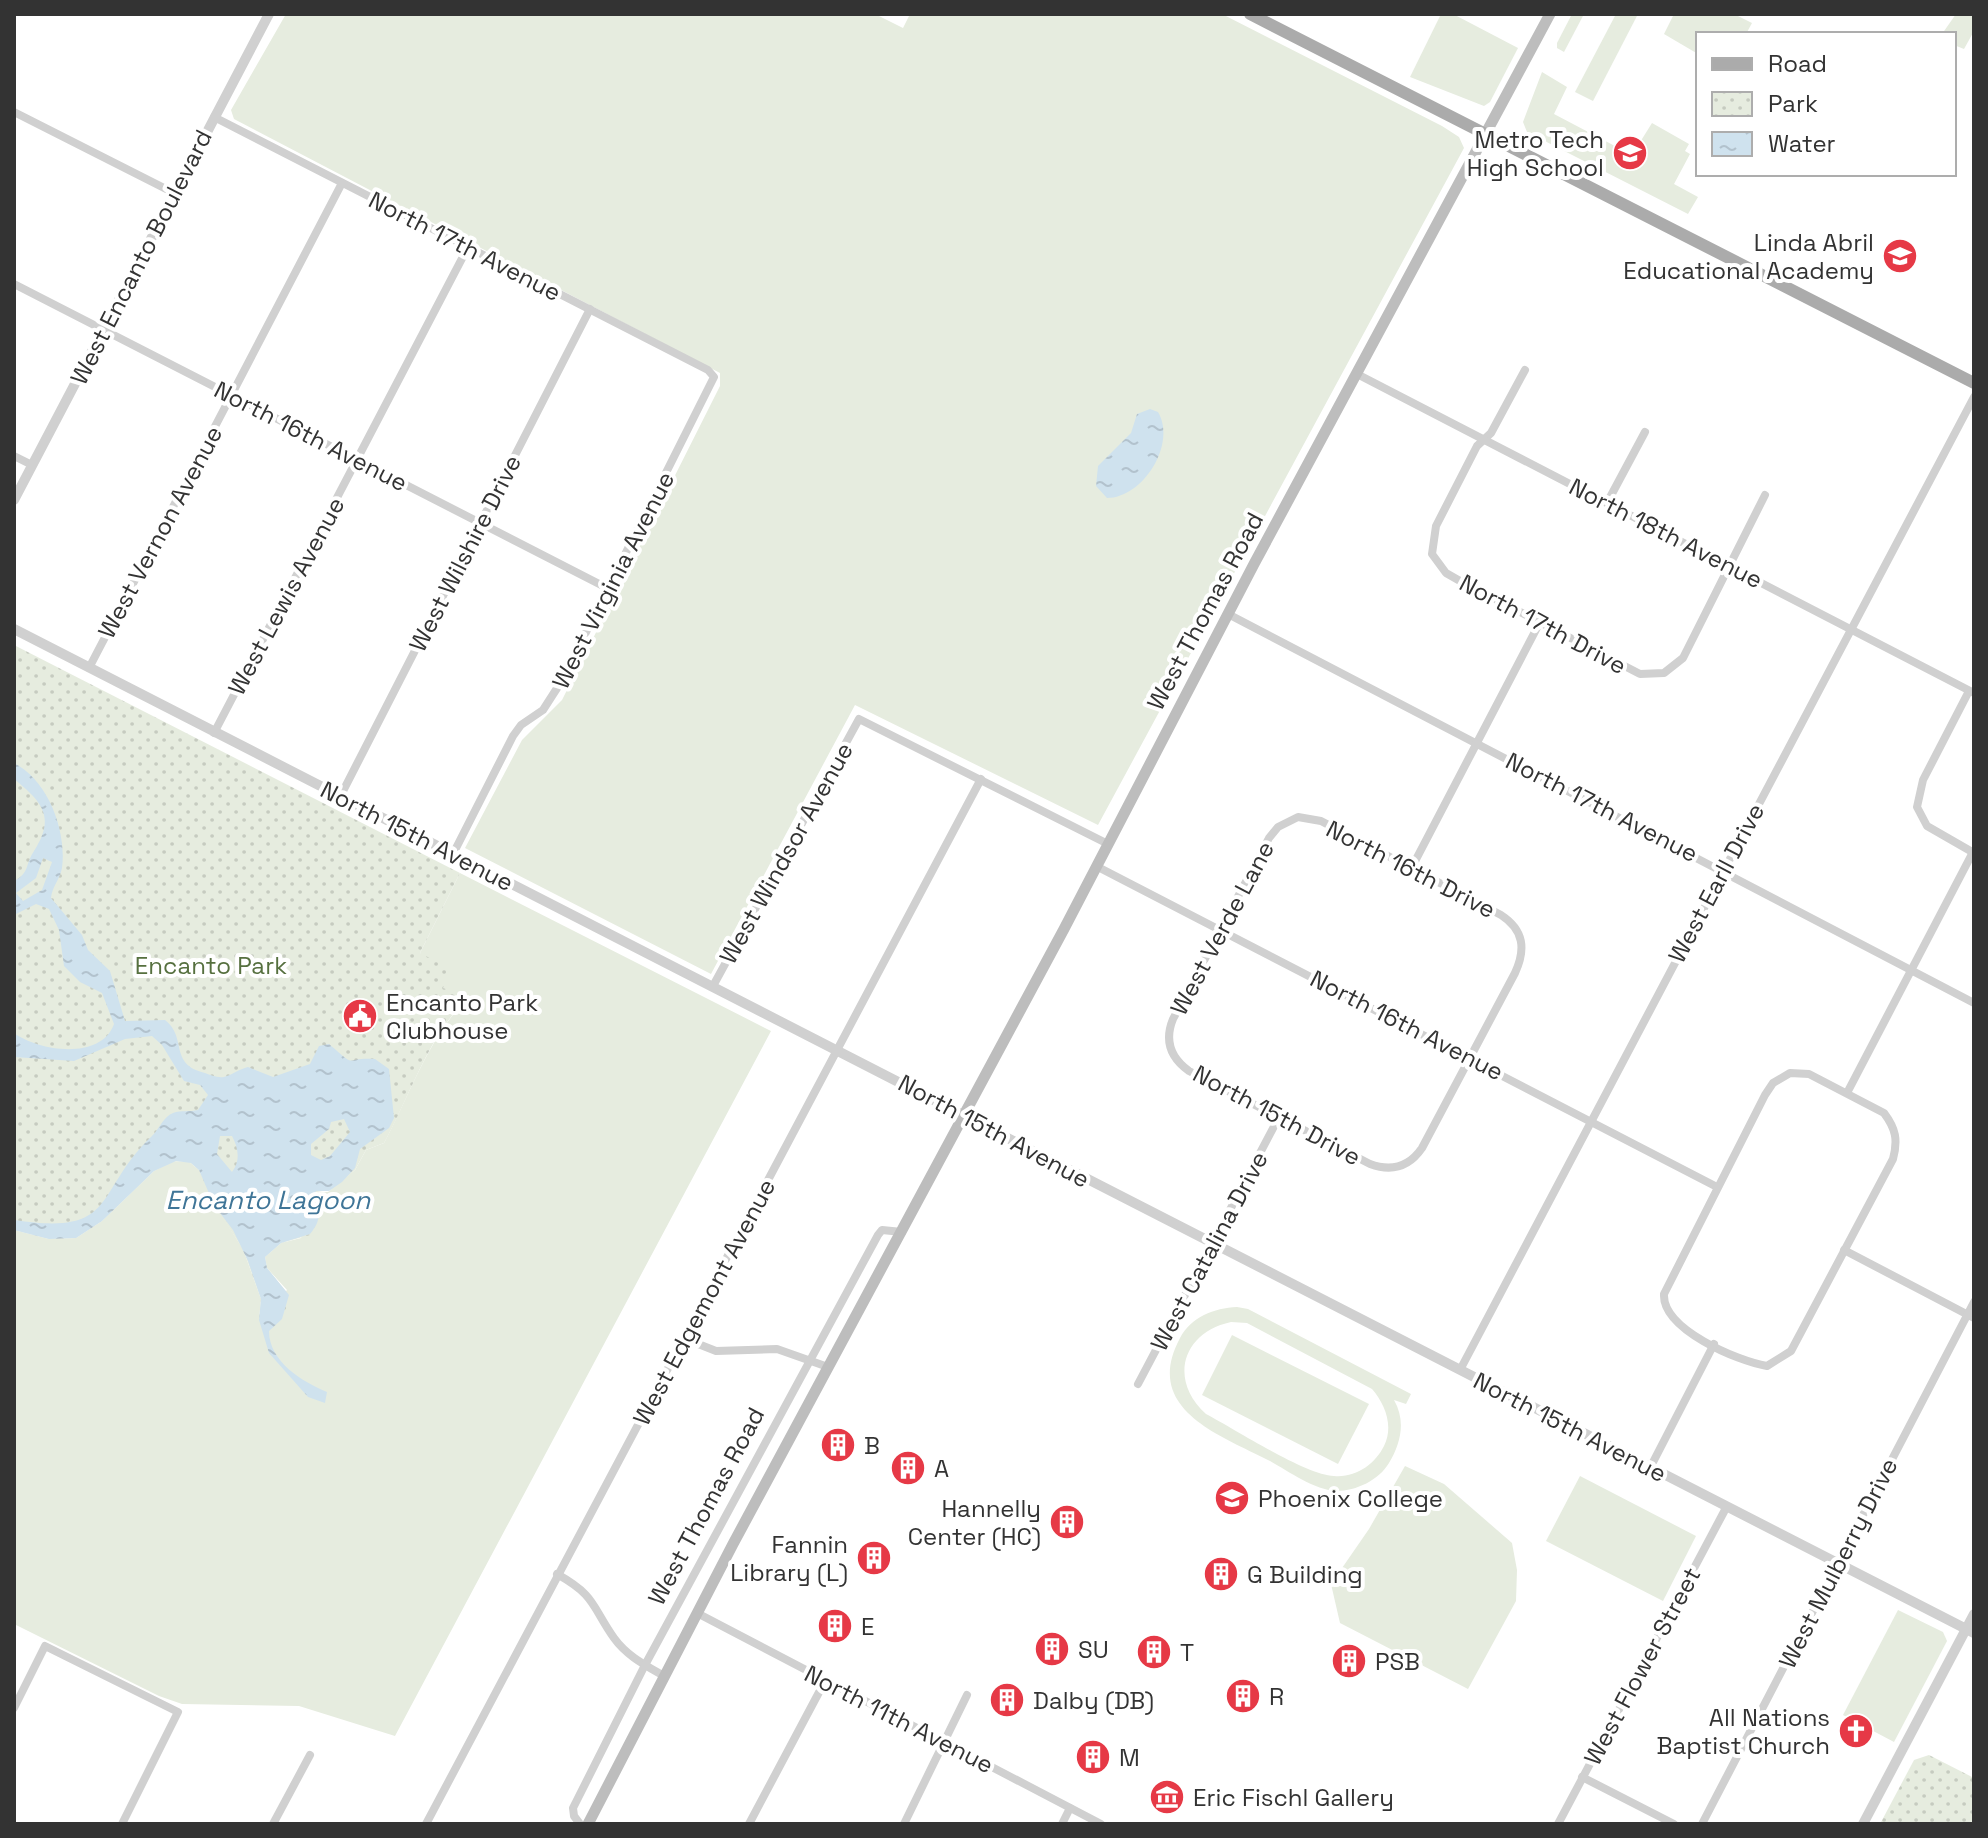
<svg xmlns="http://www.w3.org/2000/svg" width="1988" height="1838" font-family="'Space Grotesk',sans-serif">
<style>
.green{fill:#e6ecdf;fill-rule:evenodd}
.park{fill:url(#park-dots)}
.water{fill:url(#water-ripples);fill-rule:evenodd}
.lines{fill:none;stroke-linecap:round;stroke-linejoin:round}
.minor{stroke:#d0d0d0;stroke-width:8}
.tertiary{stroke:#d0d0d0;stroke-width:10}
.secondary{stroke:#bdbdbd;stroke-width:11}
.primary{stroke:#ababab;stroke-width:12}
.labels{text-anchor:middle;dominant-baseline:central;stroke-width:8;stroke-linejoin:round;paint-order:stroke}
.poi-label{font-size:24px;fill:#333;stroke:#fff;text-anchor:start}
.street-label{font-size:24px;fill:#333;stroke:#fff}
.park-label{font-size:24px;fill:#56703f;stroke:#fff}
.water-label{font-size:26px;font-style:italic;fill:#3f7597;stroke:#fff}
</style>
<defs>
<pattern id="park-dots" width="8" height="8" patternUnits="userSpaceOnUse" patternTransform="scale(2)"><rect width="8" height="8" fill="#e6ecdf"/><path d="M2 2h.1M6 6h.1" fill="none" stroke="#c6cbc0" stroke-width="1.8" stroke-linecap="round"/></pattern>
<pattern id="water-ripples" width="26" height="14" patternUnits="userSpaceOnUse" patternTransform="scale(2)"><rect width="26" height="14" fill="#cfe2ee"/><path d="M2 4q2-2 4 0t4 0M15 11q2-2 4 0t4 0" fill="none" stroke="#b2c2cd"/></pattern>
</defs>
<rect width="100%" height="100%" fill="#fff"/>
<g class="green">
<polygon points="286,14 875,14 903,28 910,14 1222,14 1442,126 1459,137 1464,148 1098,825 855,705 711,974 465,848 522,740 562,700 720,386 720,373 234,119 231,110"/>
<polygon points="1441,14 1453,14 1518,48 1490,102 1484,106 1410,77"/>
<polygon points="1572,14 1584,14 1564,52 1557,48 1557,43"/>
<polygon points="1616,14 1638,14 1593,101 1575,92"/>
<polygon points="1674,14 1734,14 1752,23 1746,34 1698,34 1698,54 1664,34"/>
<polygon points="1956,14 1974,14 1974,31 1964,49 1954,45 1954,34 1942,34"/>
<polygon points="1542,72 1567,87 1554,114 1632,155 1652,123 1689,144 1685,151 1690,154 1674,184 1698,197 1688,214 1527,132 1523,122"/>
<path d="M 460,873 L 771,1031 L 395,1736 L 299,1706 L 182,1704 L 159,1696 L 14,1624 L 14,1230 L 49,1239 L 76,1238 L 102,1221 L 154,1171 L 171,1162 L 188,1161 L 199,1170 L 220,1213 L 243,1249 L 261,1299 L 259,1320 L 287,1290 L 267,1268 L 265,1257 L 281,1243 L 301,1238 L 319,1203 L 317,1192 L 328,1192 L 355,1170 L 366,1150 L 384,1143 C 406,1103 434,1025 469,999 L 442,988 L 420,953 Z"/>
<path d="M 1237,1307 L 1248,1309 L 1411,1394 L 1406,1404 L 1394,1400 C 1406,1421 1401,1443 1389,1463 C 1379,1480 1356,1491 1337,1491 C 1314,1490 1290,1472 1270,1461 C 1219,1435 1142,1409 1180,1338 C 1191,1317 1214,1308 1237,1307 ZM 1231,1322 L 1247,1323 L 1372,1389 C 1385,1404 1394,1426 1384,1446 C 1375,1464 1356,1478 1334,1476 C 1305,1475 1235,1429 1206,1414 C 1169,1381 1181,1333 1231,1322 Z"/>
<polygon points="1232,1335 1369,1404 1338,1464 1202,1395"/>
<polygon points="1405,1466 1444,1484 1512,1543 1517,1570 1516,1601 1468,1689 1340,1623 1331,1584 1369,1529"/>
<polygon points="1580,1476 1696,1536 1663,1601 1546,1541"/>
<polygon points="1898,1610 1943,1632 1947,1641 1894,1742 1843,1715"/>
</g>
<g class="park">
<path d="M 14,645 L 460,873 L 420,953 L 451,969 L 443,988 L 470,998 C 432,1026 408,1101 384,1143 L 366,1150 L 355,1170 L 334,1189 L 317,1192 L 321,1216 L 310,1235 L 281,1243 L 265,1257 L 267,1268 L 289,1295 L 288,1306 L 278,1324 L 259,1320 L 261,1299 L 243,1249 L 214,1205 L 199,1170 L 188,1161 L 171,1162 L 154,1171 L 102,1221 L 76,1238 L 49,1239 L 14,1230 Z"/>
<polygon points="1929,1755 1974,1778 1974,1824 1880,1824 1914,1760"/>
</g>
<g class="water">
<path d="M 1150,409 L 1158,412 C 1177,444 1143,498 1107,498 L 1096,486 L 1098,466 L 1131,433 L 1137,414 Z"/>
<path d="M 14,763 C 48,780 67,831 62,868 C 60,879 52,887 51,898 L 82,935 L 88,950 L 110,971 L 125,1021 L 165,1020 C 188,1038 168,1064 205,1073 C 211,1075 217,1078 224,1077 C 232,1075 239,1069 248,1067 L 273,1077 L 310,1064 L 319,1046 L 329,1044 C 359,1070 342,1057 375,1059 L 389,1069 L 394,1118 L 389,1128 L 360,1149 L 355,1168 L 342,1182 L 329,1191 L 316,1191 L 312,1198 C 320,1212 322,1219 310,1234 L 281,1243 L 265,1257 L 267,1268 L 289,1295 L 282,1319 L 269,1331 C 269,1362 303,1382 327,1392 L 325,1403 L 308,1397 L 269,1353 L 259,1320 L 261,1299 L 248,1261 L 233,1230 L 214,1205 L 199,1170 L 191,1163 L 176,1161 L 154,1171 L 102,1221 L 76,1238 L 49,1239 L 14,1230 L 14,1220 C 120,1236 92,1193 152,1136 C 160,1128 163,1117 173,1113 C 181,1110 190,1112 198,1110 L 208,1095 L 200,1085 L 184,1081 L 162,1045 L 152,1036 L 125,1039 L 74,1061 L 14,1057 L 14,1033 C 38,1051 101,1061 114,1024 L 102,993 L 80,982 L 64,966 L 59,930 L 49,909 L 36,904 L 14,915 L 14,881 C 30,873 25,864 34,851 C 55,818 44,803 14,779 ZM 43,858 L 52,862 L 42,890 L 23,901 L 16,893 L 36,878 ZM 344,1119 L 350,1132 L 330,1156 L 321,1160 L 311,1155 L 311,1144 L 329,1129 L 331,1122 ZM 220,1136 L 232,1136 C 238,1147 241,1161 232,1172 L 217,1154 Z"/>
</g>
<g class="lines">
<g class="minor">
<polyline points="14,112 174,193"/>
<polyline points="214,117 708,370 714,377 561,682 543,710 521,725 513,736 452,856"/>
<polyline points="14,284 609,589"/>
<polyline points="1525,370 1491,433 1477,446 1436,526 1432,554 1446,573 1460,581 1640,674 1664,673 1683,658 1765,495"/>
<polyline points="1357,374 1974,693"/>
<polyline points="14,456 32,465"/>
<polyline points="1607,503 1645,432"/>
<polyline points="1228,614 1974,1003"/>
<polyline points="89,668 342,183"/>
<polyline points="1969,691 1923,780 1917,807 1927,826 1974,853"/>
<polyline points="214,733 468,247"/>
<polyline points="340,797 590,309"/>
<path d="M 1298,817 L 1321,821 L 1501,915 C 1524,930 1526,949 1515,973 L 1422,1148 C 1409,1167 1392,1172 1370,1164 L 1189,1071 C 1171,1058 1164,1041 1173,1019 L 1269,838 L 1278,827 Z"/>
<polyline points="1096,866 1717,1187"/>
<polyline points="1411,869 1540,622"/>
<polyline points="713,986 859,719 1108,844"/>
<path d="M 1790,1073 L 1809,1074 L 1884,1113 C 1896,1129 1898,1140 1893,1159 L 1791,1351 L 1767,1366 C 1737,1361 1662,1329 1664,1294 L 1765,1095 L 1773,1083 Z"/>
<polyline points="1847,1093 1973,852"/>
<polyline points="1844,1250 1974,1318"/>
<polyline points="683,1338 716,1351 777,1349 828,1367"/>
<polyline points="1460,1370 1974,397"/>
<polyline points="1138,1384 1279,1117"/>
<polyline points="1650,1468 1714,1344"/>
<path d="M 557,1574 C 596,1596 591,1605 614,1638 C 627,1656 645,1665 664,1676"/>
<polyline points="697,1613 1101,1824"/>
<polyline points="14,1708 45,1646 178,1712 122,1824"/>
<polyline points="1582,1777 1674,1824"/>
<polyline points="273,1824 310,1755"/>
<polyline points="426,1824 981,779"/>
<polyline points="580,1824 574,1816 573,1808 645,1665 878,1235 882,1230 902,1232"/>
<polyline points="749,1824 825,1681"/>
<polyline points="904,1824 967,1695"/>
<polyline points="1062,1824 1070,1808"/>
<polyline points="1558,1824 1726,1508"/>
<polyline points="1702,1824 1974,1302"/>
</g>
<g class="tertiary">
<polyline points="14,500 269,14"/>
<polyline points="14,629 1974,1633"/>
<polyline points="1863,1824 1974,1614"/>
</g>
<polyline class="secondary" points="588,1824 733,1544 1064,929 1254,564 1550,14"/>
<polyline class="primary" points="1250,14 1974,383"/>
</g>
<defs>
<g id="school-disc" transform="scale(1.8)"><circle r="9.5" fill="#e63946" stroke="#fff"/><path d="M0-5L7-2L0 1L-7-2ZM-4 1L0 2.5L4 1V4Q0 6-4 4Z" fill="#fff"/></g>
<g id="civic-disc" transform="scale(1.8)"><circle r="9.5" fill="#e63946" stroke="#fff"/><path d="M-.6-6.5H3V-4.5H.6V-3L4-1V1h2V6H-6V1h2V-1L-.6-3ZM-1.2 2.5V6h2.4V2.5Z" fill="#fff"/></g>
<g id="building-disc" transform="scale(1.8)"><circle r="9.5" fill="#e63946" stroke="#fff"/><path d="M-4-6H4V6H1V3H-1V6H-4ZM-2.5-4.3h1.7v1.8h-1.7ZM.8-4.3h1.7v1.8H.8ZM-2.5-1h1.7V.8h-1.7ZM.8-1h1.7V.8H.8Z" fill="#fff"/></g>
<g id="university-disc" transform="scale(1.8)"><circle r="9.5" fill="#e63946" stroke="#fff"/><path d="M0-5L7-2L0 1L-7-2ZM-4 1L0 2.5L4 1V4Q0 6-4 4Z" fill="#fff"/></g>
<g id="church-disc" transform="scale(1.8)"><circle r="9.5" fill="#e63946" stroke="#fff"/><path d="M-1.2-6h2.4v3.5h3.3v2.4h-3.3V6h-2.4V-.1h-3.3v-2.4h3.3Z" fill="#fff"/></g>
<g id="museum-disc" transform="scale(1.8)"><circle r="9.5" fill="#e63946" stroke="#fff"/><path d="M0-6L6-3V-2H-6V-3ZM-5-1h2V3h-2ZM-1-1h2V3h-2ZM3-1h2V3H3ZM-6 4H6V6H-6Z" fill="#fff"/></g>
</defs>
<g fill-rule="evenodd">
<use href="#school-disc" x="1630" y="153"/>
<use href="#school-disc" x="1900" y="256"/>
<use href="#civic-disc" x="360" y="1016"/>
<use href="#building-disc" x="838" y="1445"/>
<use href="#building-disc" x="908" y="1468"/>
<use href="#university-disc" x="1232" y="1498"/>
<use href="#building-disc" x="1067" y="1522"/>
<use href="#building-disc" x="874" y="1558"/>
<use href="#building-disc" x="1221" y="1574"/>
<use href="#building-disc" x="835" y="1626"/>
<use href="#building-disc" x="1052" y="1649"/>
<use href="#building-disc" x="1154" y="1652"/>
<use href="#building-disc" x="1349" y="1661"/>
<use href="#building-disc" x="1243" y="1696"/>
<use href="#building-disc" x="1007" y="1700"/>
<use href="#church-disc" x="1856" y="1731"/>
<use href="#building-disc" x="1093" y="1757"/>
<use href="#museum-disc" x="1167" y="1797"/>
</g>
<g class="labels">
<g class="poi-label">
<text x="1604" y="139" text-anchor="end">Metro Tech<tspan x="1604" dy="28">High School</tspan></text>
<text x="1874" y="242" text-anchor="end">Linda Abril<tspan x="1874" dy="28">Educational Academy</tspan></text>
<text x="386" y="1002">Encanto Park<tspan x="386" dy="28">Clubhouse</tspan></text>
<text x="864" y="1445">B</text>
<text x="934" y="1468">A</text>
<text x="1258" y="1498">Phoenix College</text>
<text x="1041" y="1508" text-anchor="end">Hannelly<tspan x="1041" dy="28">Center (HC)</tspan></text>
<text x="848" y="1544" text-anchor="end">Fannin<tspan x="848" dy="28">Library (L)</tspan></text>
<text x="1247" y="1574">G Building</text>
<text x="861" y="1626">E</text>
<text x="1078" y="1649">SU</text>
<text x="1180" y="1652">T</text>
<text x="1375" y="1661">PSB</text>
<text x="1269" y="1696">R</text>
<text x="1033" y="1700">Dalby (DB)</text>
<text x="1830" y="1717" text-anchor="end">All Nations<tspan x="1830" dy="28">Baptist Church</tspan></text>
<text x="1119" y="1757">M</text>
<text x="1193" y="1797">Eric Fischl Gallery</text>
</g>
<g class="street-label">
<text transform="translate(465 246) rotate(27)">North 17th Avenue</text>
<text transform="translate(141 257) rotate(-63)">West Encanto Boulevard</text>
<text transform="translate(311 436) rotate(27)">North 16th Avenue</text>
<text transform="translate(160 532) rotate(-62)">West Vernon Avenue</text>
<text transform="translate(1666 533) rotate(27)">North 18th Avenue</text>
<text transform="translate(465 553) rotate(-63)">West Wilshire Drive</text>
<text transform="translate(613 580) rotate(-63)">West Virginia Avenue</text>
<text transform="translate(286 596) rotate(-62)">West Lewis Avenue</text>
<text transform="translate(1205 611) rotate(-62)">West Thomas Road</text>
<text transform="translate(1543 624) rotate(28)">North 17th Drive</text>
<text transform="translate(1602 807) rotate(27)">North 17th Avenue</text>
<text transform="translate(417 836) rotate(27)">North 15th Avenue</text>
<text transform="translate(786 853) rotate(-61)">West Windsor Avenue</text>
<text transform="translate(1411 869) rotate(27)">North 16th Drive</text>
<text transform="translate(1716 883) rotate(-62)">West Earll Drive</text>
<text transform="translate(1222 928) rotate(-62)">West Verde Lane</text>
<text transform="translate(1407 1025) rotate(27)">North 16th Avenue</text>
<text transform="translate(1277 1115) rotate(28)">North 15th Drive</text>
<text transform="translate(994 1131) rotate(28)">North 15th Avenue</text>
<text transform="translate(1209 1251) rotate(-62)">West Catalina Drive</text>
<text transform="translate(704 1302) rotate(-62)">West Edgemont Avenue</text>
<text transform="translate(1570 1427) rotate(27)">North 15th Avenue</text>
<text transform="translate(706 1506) rotate(-62)">West Thomas Road</text>
<text transform="translate(1838 1563) rotate(-63)">West Mulberry Drive</text>
<text transform="translate(1642 1666) rotate(-62)">West Flower Street</text>
<text transform="translate(899 1719) rotate(27)">North 11th Avenue</text>
</g>
<g class="park-label">
<text x="211" y="965">Encanto Park</text>
</g>
<g class="water-label">
<text x="268" y="1200">Encanto Lagoon</text>
</g>
</g>
<rect width="1988" height="1838" fill="none" stroke="#333333" stroke-width="32"/>
<rect x="1696" y="32" width="260" height="144" fill="#ffffff" stroke="#adadad" stroke-width="2"/>
<rect x="1712" y="58" width="40" height="12" fill="#ababab" stroke="#adadad" stroke-width="2"/>
<text x="1768" y="72" font-size="24" fill="#333333">Road</text>
<rect x="1712" y="92" width="40" height="24" fill="url(#park-dots)" stroke="#adadad" stroke-width="2"/>
<text x="1768" y="112" font-size="24" fill="#333333">Park</text>
<rect x="1712" y="132" width="40" height="24" fill="url(#water-ripples)" stroke="#adadad" stroke-width="2"/>
<text x="1768" y="152" font-size="24" fill="#333333">Water</text>
</svg>
